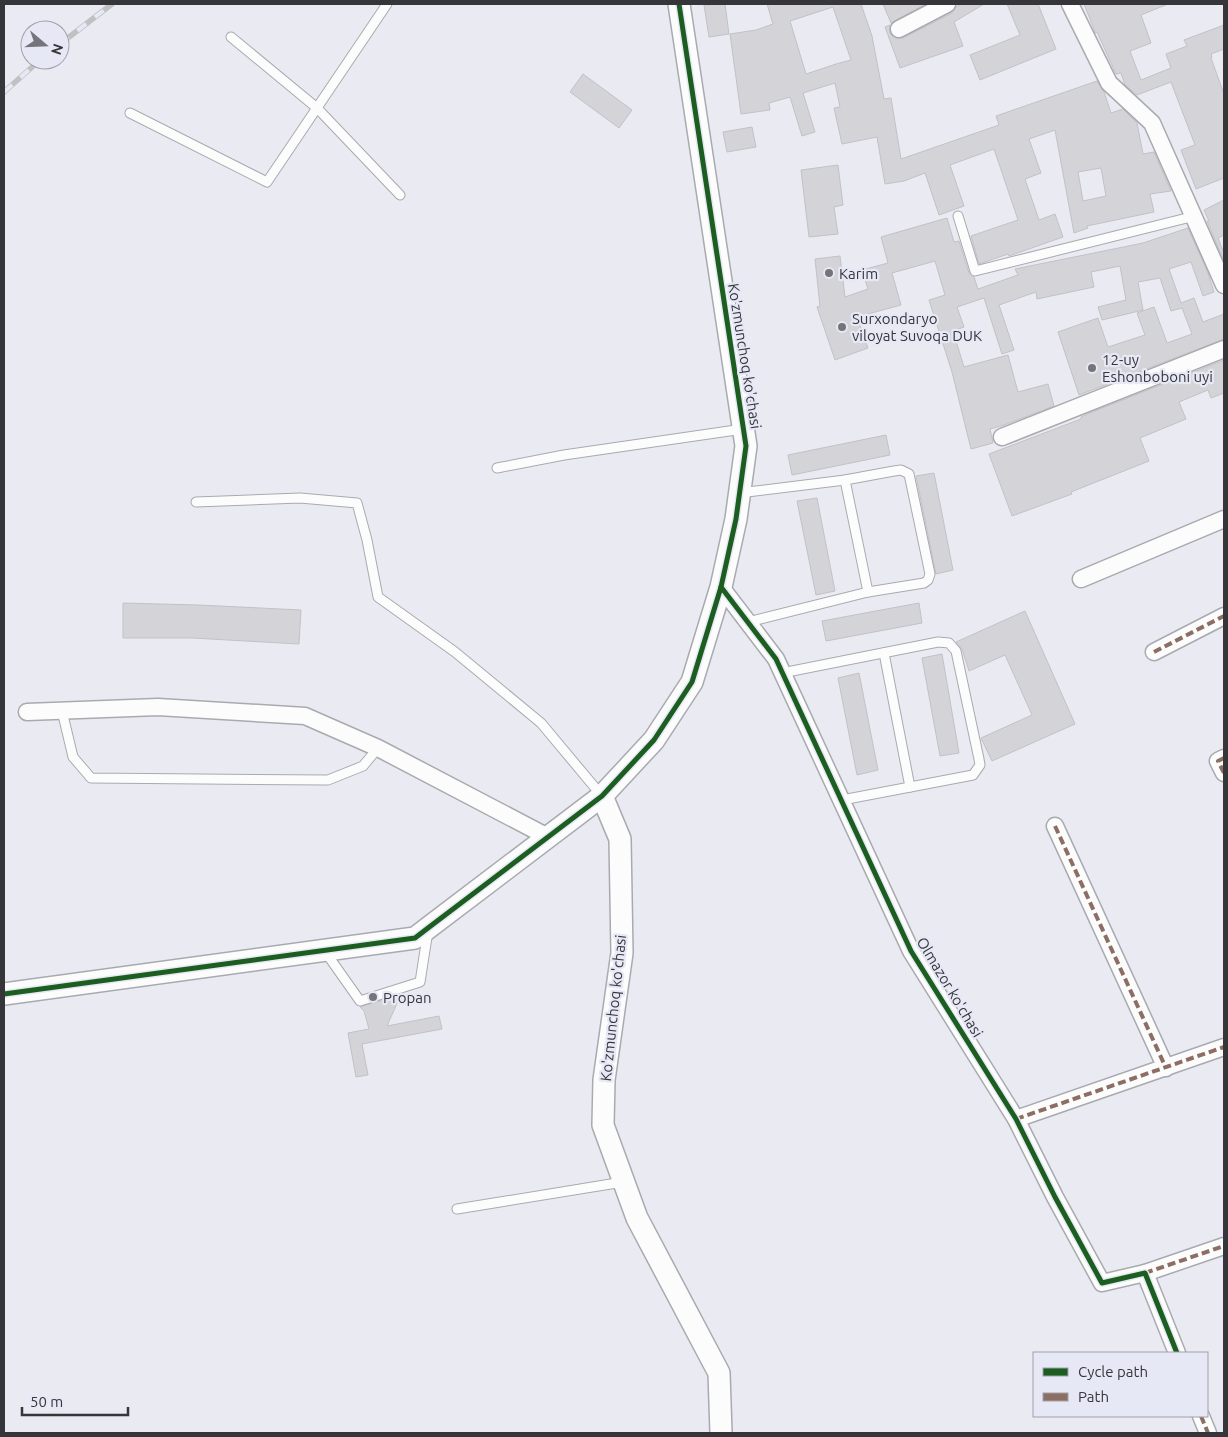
<svg xmlns="http://www.w3.org/2000/svg" width="1228" height="1437" font-family="Ubuntu,sans-serif">
<style>
.building{fill:#d3d3d8;stroke:#c1c1c7;fill-rule:evenodd}
.lines{fill:none;stroke-linecap:round;stroke-linejoin:round}
.service-casing{stroke:#a9aaaf;stroke-width:11}
.minor-casing{stroke:#a9aaaf;stroke-width:19}
.tertiary-casing{stroke:#a9aaaf;stroke-width:24}
.service{stroke:#fcfcfd;stroke-width:9}
.minor{stroke:#fcfcfd;stroke-width:16}
.tertiary{stroke:#fcfcfd;stroke-width:21}
.rail-casing{stroke:#c1c1c3;stroke-width:5.5}
.rail{stroke:#e7e8f5;stroke-width:4;stroke-dasharray:11;stroke-linecap:butt}
.quiet{stroke:#8d6e63;stroke-width:4;stroke-dasharray:8 4;stroke-linecap:butt}
.cycleway-casing{stroke:#e7e8f5;stroke-width:8}
.cycleway{stroke:#1b5e20;stroke-width:5}
.poi-dot{fill:#74757a;stroke:#e7e8f5;stroke-width:2}
.labels{text-anchor:middle;dominant-baseline:central;stroke-width:4.5;stroke-linejoin:round;paint-order:stroke}
.poi-label{font-size:15px;fill:#35353a;stroke:#e7e8f5;text-anchor:start}
.street-label{font-size:15px;fill:#35353a;stroke:#e7e8f5}
</style>
<rect width="100%" height="100%" fill="#eaebf2"/>
<g class="building">
<polygon points="725,4 729,34 709,37 704,5"/>
<path d="M 767,4 L 861,4 L 872,36 L 884,99 L 891,98 L 901,159 L 999,125 L 996,116 L 1097,81 L 1104,92 L 1111,113 L 1123,109 L 1137,123 L 1143,154 L 1154,152 L 1171,191 L 1150,194 L 1154,212 L 1087,226 L 1088,228 L 1074,233 L 1055,130 L 1029,139 L 1041,173 L 1025,179 L 1039,220 L 1055,214 L 1063,237 L 1009,256 L 1008,254 L 979,264 L 971,236 L 1018,220 L 994,149 L 950,165 L 964,206 L 939,215 L 925,173 L 904,181 L 885,184 L 877,137 L 842,144 L 834,108 L 840,107 L 835,83 L 803,93 L 815,132 L 802,136 L 790,97 L 769,103 L 770,110 L 741,114 L 730,34 L 756,30 L 773,24 ZM 833,7 L 851,60 L 836,64 L 806,74 L 790,21 ZM 1101,168 L 1106,196 L 1083,201 L 1078,172 Z"/>
<polygon points="883,4 926,4 891,23"/>
<polygon points="961,4 984,4 954,22 963,46 900,68 885,27 890,25 890,33 894,38 903,38 952,13 956,7"/>
<polygon points="1007,4 1038,4 1056,49 980,80 970,55 1020,35"/>
<polygon points="1084,4 1168,4 1141,15 1151,43 1130,51 1141,80 1171,68 1166,54 1187,46 1184,40 1224,25 1224,49 1211,54 1212,57 1211,58 1224,94 1224,178 1196,189 1181,150 1195,145 1171,82 1137,95 1125,85 1121,73 1116,74 1097,32 1095,33 1094,29"/>
<polygon points="583,74 632,110 619,128 570,92"/>
<polygon points="752,127 756,147 727,152 723,132"/>
<polygon points="838,165 843,205 834,207 838,234 809,237 801,170"/>
<polygon points="1224,200 1224,235 1218,238 1224,253 1224,261 1207,221 1209,221 1204,210"/>
<polygon points="947,218 954,242 959,241 969,273 974,277 978,289 1018,275 1015,269 1143,243 1188,228 1208,273 1214,292 1203,296 1191,262 1169,269 1181,303 1194,298 1203,322 1224,314 1224,339 1079,395 1058,332 1098,318 1108,347 1145,335 1137,313 1154,307 1167,343 1192,334 1182,308 1171,311 1160,278 1138,282 1143,310 1102,320 1098,307 1126,300 1120,266 1091,272 1094,287 1037,299 1036,292 999,305 1014,350 1002,354 984,298 957,307 964,327 953,331 964,367 1008,355 1018,392 1048,384 1054,406 1004,425 990,429 993,443 971,449 952,372 929,300 945,295 935,261 892,273 901,305 857,317 868,348 835,360 817,307 820,306 815,259 840,256 845,297 868,289 862,270 888,263 881,237"/>
<polygon points="1224,360 1224,393 1211,398 1208,390 1179,402 1186,419 1140,438 1149,461 1071,492 1072,494 1012,516 989,454 1081,419 1081,417 1092,412"/>
<polygon points="886,435 890,455 792,475 788,455"/>
<polygon points="934,473 953,570 936,574 916,476"/>
<polygon points="817,498 835,591 816,595 797,501"/>
<polygon points="123,603 199,605 301,610 299,644 192,638 123,638"/>
<polygon points="919,603 922,623 826,641 822,621"/>
<polygon points="1025,611 1075,724 992,761 981,738 1032,715 1005,655 969,671 962,649 956,642"/>
<polygon points="942,654 959,753 940,756 922,658"/>
<polygon points="859,673 878,770 857,775 838,678"/>
<polygon points="395,996 399,999 387,1026 439,1016 442,1029 362,1044 368,1075 356,1077 348,1033 369,1029 364,1011 360,1007"/>
</g>
<g class="lines">
<g class="service-casing">
<g id="service">
<polyline points="231,37 317,108 400,195"/>
<polyline points="130,113 267,182 387,4"/>
<polyline points="958,216 975,271 1195,216"/>
<polyline points="497,468 564,455 743,429"/>
<polyline points="845,480 868,592"/>
<polyline points="739,493 845,480 894,471 901,470 909,474 930,574 928,580 924,583 868,592 748,622"/>
<polyline points="196,502 300,498 357,503 367,540 378,597 455,652 541,723 602,796"/>
<polyline points="884,653 910,787"/>
<polyline points="782,673 938,642 949,643 956,651 979,759 980,765 973,775 842,800"/>
<polyline points="62,711 73,757 91,778 328,780 363,766 378,748"/>
<polyline points="324,950 360,1001 420,982 428,931"/>
<polyline points="457,1209 623,1182"/>
</g>
</g>
<g class="minor-casing">
<g id="minor">
<polyline points="1070,4 1109,83 1152,123 1224,285"/>
<polyline points="899,29 947,4"/>
<polyline points="1002,437 1224,349"/>
<polyline points="1081,579 1224,519"/>
<polyline points="721,587 776,659 911,951 1016,1119 1055,1197 1102,1283 1145,1273 1177,1353"/>
<polyline points="1154,652 1224,616"/>
<polyline points="27,712 158,707 305,716 378,748 548,837"/>
<polyline points="1224,758 1218,761 1224,773"/>
<polyline points="1055,826 1166,1068"/>
<polyline points="1016,1119 1224,1047"/>
<polyline points="1145,1273 1224,1246"/>
<polyline points="1201,1416 1208,1433"/>
</g>
</g>
<g class="tertiary-casing">
<g id="tertiary">
<polyline points="602,796 620,839 622,953 604,1080 603,1125 637,1218 719,1373 721,1433"/>
<polyline points="4,994 415,938 428,928 602,796 654,740 692,682 721,587 736,519 746,446 679,4"/>
</g>
</g>
<use href="#service" class="service"/>
<use href="#minor" class="minor"/>
<use href="#tertiary" class="tertiary"/>
<g class="rail-casing">
<g id="rail">
<polyline points="60,44 112,4"/>
<polyline points="4,92 40,60"/>
</g>
</g>
<use href="#rail" class="rail"/>
<g class="quiet">
<polyline points="1154,652 1224,616"/>
<polyline points="1224,758 1218,761 1224,773"/>
<polyline points="1055,826 1166,1068"/>
<polyline points="1016,1119 1224,1047"/>
<polyline points="1145,1273 1224,1246"/>
<polyline points="1201,1416 1208,1433"/>
</g>
<g class="cycleway-casing">
<g id="cycleway">
<polyline points="721,587 776,659 911,951 1016,1119 1055,1197 1102,1283 1145,1273 1177,1353"/>
<polyline points="4,994 415,938 428,928 602,796 654,740 692,682 721,587 736,519 746,446 679,4"/>
</g>
</g>
<use href="#cycleway" class="cycleway"/>
</g>
<g class="poi-dot">
<circle cx="829" cy="273" r="5"/>
<circle cx="842" cy="327" r="5"/>
<circle cx="1092" cy="368" r="5"/>
<circle cx="373" cy="997" r="5"/>
</g>
<g class="labels">
<g class="poi-label">
<text x="839" y="273">Karim</text>
<text x="852" y="318">Surxondaryo<tspan x="852" dy="17">viloyat Suvoqa DUK</tspan></text>
<text x="1102" y="359">12-uy<tspan x="1102" dy="17">Eshonboboni uyi</tspan></text>
<text x="383" y="997">Propan</text>
</g>
<g class="street-label">
<text transform="translate(745 356) rotate(81)">Ko'zmunchoq ko'chasi</text>
<text transform="translate(950 987) rotate(59)">Olmazor ko'chasi</text>
<text transform="translate(613 1008) rotate(-84)">Ko'zmunchoq ko'chasi</text>
</g>
</g>
<rect width="1228" height="1437" fill="none" stroke="#35353a" stroke-width="10"/>
<rect x="1033" y="1352" width="175" height="65" fill="#e7e8f5" stroke="#a0a0aa"/>
<rect x="1043" y="1368" width="25" height="8" fill="#1b5e20" stroke="#a0a0aa"/>
<text x="1078" y="1377" font-size="15" fill="#35353a">Cycle path</text>
<rect x="1043" y="1393" width="25" height="8" fill="#8d6e63" stroke="#a0a0aa"/>
<text x="1078" y="1402" font-size="15" fill="#35353a">Path</text>
<g transform="translate(45 45) rotate(109)"><circle r="24" fill="#e7e8f5" stroke="#a0a0aa"/>
<path d="M0-4L9 19L0 12L-9 19Z" fill="#74757a"/>
<text y="-8" font-size="14" font-weight="bold" text-anchor="middle" fill="#35353a">N</text>
</g>
<path d="M22 1407v8h106v-8" fill="none" stroke="#35353a" stroke-width="2.5"/>
<text x="30" y="1407" font-size="15" fill="#35353a" stroke="#e7e8f5" stroke-width="4" paint-order="stroke">50 m</text>
</svg>
